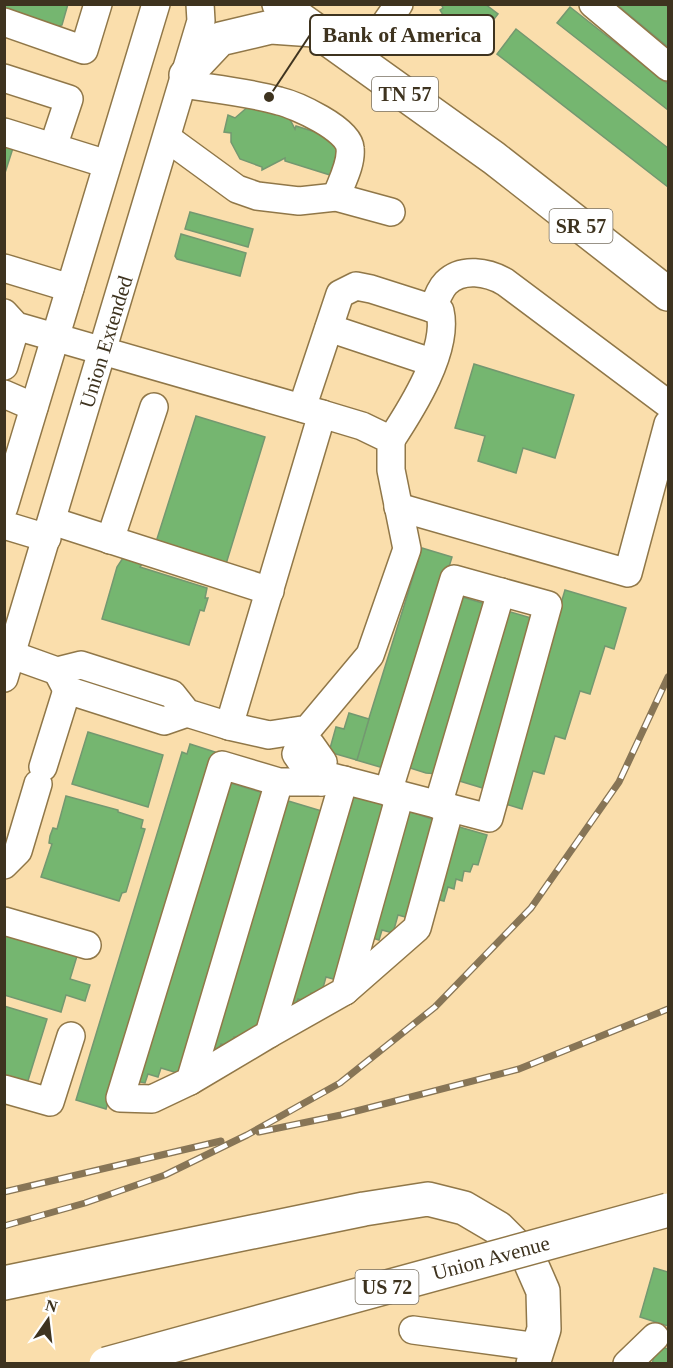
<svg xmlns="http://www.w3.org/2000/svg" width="673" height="1368" font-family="'Times New Roman',serif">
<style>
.building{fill:#75b670;stroke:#739870;stroke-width:1.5}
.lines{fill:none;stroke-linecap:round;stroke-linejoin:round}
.minor-casing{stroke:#907748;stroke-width:30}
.major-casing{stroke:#907748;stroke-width:36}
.minor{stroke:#fff;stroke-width:27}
.major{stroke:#fff;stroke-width:33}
.rail-casing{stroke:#877556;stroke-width:7}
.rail{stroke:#fff;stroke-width:4.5;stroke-dasharray:14;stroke-linecap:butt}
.major-bridge-casing{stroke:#907748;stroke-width:36;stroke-linecap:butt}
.major-bridge{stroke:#fff;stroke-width:33}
.labels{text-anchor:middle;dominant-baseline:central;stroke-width:4.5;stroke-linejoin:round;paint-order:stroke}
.shield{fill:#fff;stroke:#787062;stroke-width:1.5}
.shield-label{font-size:20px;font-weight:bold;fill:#3e331f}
.street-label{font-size:21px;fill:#3e331f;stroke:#fff}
.leader{fill:none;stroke:#3e331f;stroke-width:2}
.callout-dot{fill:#3e331f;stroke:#fff;stroke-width:2}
.callout{fill:#fff;stroke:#3e331f;stroke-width:2}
.callout-label{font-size:22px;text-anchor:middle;font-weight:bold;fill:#3e331f}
</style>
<rect width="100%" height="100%" fill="#fadeac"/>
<g class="building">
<polygon points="4,4 68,4 62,25 53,28 52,24 4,9"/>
<polygon points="441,4 485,4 498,14 478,40 455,23 446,20 440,10 443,8"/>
<polygon points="616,4 665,4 668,7 668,47"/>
<polygon points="570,7 668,84 668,110 557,23"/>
<polygon points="516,29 668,148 668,187 497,54"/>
<polygon points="250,105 286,112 295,129 296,126 341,140 330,175 285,161 285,158 262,170 262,167 240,159 231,142 231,133 224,132 228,115 235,118"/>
<polygon points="4,146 13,148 4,176"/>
<polygon points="190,212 253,229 248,247 185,229"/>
<polygon points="181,234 246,253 240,276 177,259 175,256"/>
<polygon points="474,364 574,395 555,458 523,448 516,473 478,461 485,436 455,428"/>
<polygon points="196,416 265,437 226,564 156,542"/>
<polygon points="422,548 452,557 387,769 356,760"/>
<polygon points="123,558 142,564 140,567 207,588 205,598 208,598 204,611 200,610 189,645 102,619 117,567"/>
<polygon points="565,590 626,608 614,649 605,646 590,694 580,691 565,739 555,736 544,774 533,771 522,809 502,803"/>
<polygon points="459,596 489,605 438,774 426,773 407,767"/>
<polygon points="507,611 538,620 486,789 456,780"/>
<polygon points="349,713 369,719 357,760 329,752 336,727 344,729"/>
<polygon points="88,732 163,755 148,807 72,784"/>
<polygon points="190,744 215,752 106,1109 76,1100 182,752 187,754"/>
<polygon points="227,782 267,794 181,1074 161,1068 158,1077 148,1074 145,1083 135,1081"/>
<polygon points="350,794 390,805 337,980 326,977 321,995 311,993 308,1002 298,999 295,1008 286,1005"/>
<polygon points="66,796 118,810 118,812 143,820 141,828 145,829 126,892 122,893 119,901 41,877 52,844 49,843 50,836 53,828 57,829"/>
<polygon points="285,800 325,812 257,1034 247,1031 244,1040 234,1037 231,1047 221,1044 218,1053 208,1050"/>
<polygon points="408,811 438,821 409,918 398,915 393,933 382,930 379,940 369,937"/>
<polygon points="456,826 487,835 478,865 473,864 470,872 464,871 462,881 456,879 454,889 448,887 444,901 435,899"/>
<polygon points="4,934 77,956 70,979 90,985 85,1001 66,995 61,1012 4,995"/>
<polygon points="4,1006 47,1019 26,1087 4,1081"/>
<polygon points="654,1268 668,1272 668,1326 640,1317"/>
<polygon points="657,1345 668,1349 668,1364 652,1364"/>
</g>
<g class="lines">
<g class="minor-casing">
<g id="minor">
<polyline points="593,4 668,67"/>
<polyline points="4,22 84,50 98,4"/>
<polyline points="359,61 399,4"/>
<polyline points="4,78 69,99 53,147"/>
<path d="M 183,84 C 214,89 248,92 279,101 C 296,105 349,129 350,148 C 352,164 341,183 336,197"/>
<polyline points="4,132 107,164"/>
<polyline points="167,138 237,189 257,196 299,201 336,197 391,212"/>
<polyline points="4,268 70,288"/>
<path d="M 433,309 C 436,300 440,289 446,283 C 462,267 488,272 505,282 L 668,404"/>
<polyline points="4,313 16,326 322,414 229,726 187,713 172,694 81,665 57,671 4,652"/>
<polyline points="329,328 431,362"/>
<polyline points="4,366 16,326"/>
<polyline points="4,394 34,407"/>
<path d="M 302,408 L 340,294 L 356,286 L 371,289 L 440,311 C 449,350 412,408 391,440"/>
<polyline points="4,507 156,4"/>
<polyline points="398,507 628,573 668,424"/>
<polyline points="52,521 270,591"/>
<polyline points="4,525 47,538"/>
<polyline points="110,540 154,407"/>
<polyline points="57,671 67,690 164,721 187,713"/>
<polyline points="4,678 201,21 200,4"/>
<polyline points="229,726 269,735 308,729 370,655 407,549 391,470 391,440 362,426 322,414"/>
<polyline points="291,732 300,744 311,745 323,762 317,774 307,770 296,754 300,744"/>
<polyline points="43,767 67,690"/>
<polyline points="317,774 322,782 332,777 489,818 548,605 454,579 388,792"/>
<polyline points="279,782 190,1081 152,1099 120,1098 222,765 279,782 322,782"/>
<polyline points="438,805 501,592"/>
<polyline points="4,865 18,851 38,784"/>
<polyline points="4,921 87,945"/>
<polyline points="345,991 417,928 450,808"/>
<polyline points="269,1034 345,991 400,795"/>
<polyline points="190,1081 269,1034 344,780"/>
<polyline points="4,1089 50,1102 71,1036"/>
<polyline points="413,1330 538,1347"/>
<polyline points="627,1364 655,1337"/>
</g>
</g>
<g class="major-casing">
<g id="major">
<polyline points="279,4 494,158 668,294"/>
<polyline points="186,75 220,39 271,27 314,30"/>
<polyline points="4,1283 364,1209 428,1199 464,1208 498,1228 529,1259 543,1291 544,1329 533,1364"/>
</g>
</g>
<use href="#minor" class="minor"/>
<use href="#major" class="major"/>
<g class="rail-casing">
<g id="rail">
<polyline points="259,1132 341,1115 519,1069 668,1009"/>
<polyline points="4,1192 221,1141"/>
<polyline points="4,1226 85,1203 165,1175 247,1135 340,1083 435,1007 531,908 619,782 668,677"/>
</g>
</g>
<use href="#rail" class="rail"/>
<g class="major-bridge-casing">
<polyline id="major-bridge" points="106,1364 668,1210"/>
</g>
<use href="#major-bridge" class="major-bridge"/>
</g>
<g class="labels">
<g class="shield">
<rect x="372" y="77" width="66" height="34" rx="4.5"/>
<rect x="549.5" y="209" width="63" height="34" rx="4.5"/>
<rect x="355.5" y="1270" width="63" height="34" rx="4.5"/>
</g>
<g class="shield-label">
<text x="405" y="94">TN 57</text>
<text x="581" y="226">SR 57</text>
<text x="387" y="1287">US 72</text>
</g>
<g class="street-label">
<text transform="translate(106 342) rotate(-73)">Union Extended</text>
<text transform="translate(491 1258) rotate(-15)">Union Avenue</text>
</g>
</g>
<path class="leader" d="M269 97L310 35"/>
<circle class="callout-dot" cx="269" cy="97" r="6"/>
<rect class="callout" x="310" y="15" width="184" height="40" rx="6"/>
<g class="callout-label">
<text x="402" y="42">Bank of America</text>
</g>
<rect width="673" height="1368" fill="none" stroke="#3e331f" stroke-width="12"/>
<g transform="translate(48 1320) rotate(14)" stroke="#ffffff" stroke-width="4.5" paint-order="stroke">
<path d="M0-4.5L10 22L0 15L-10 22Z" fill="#3e331f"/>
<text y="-9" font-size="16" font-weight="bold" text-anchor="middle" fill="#3e331f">N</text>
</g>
</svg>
